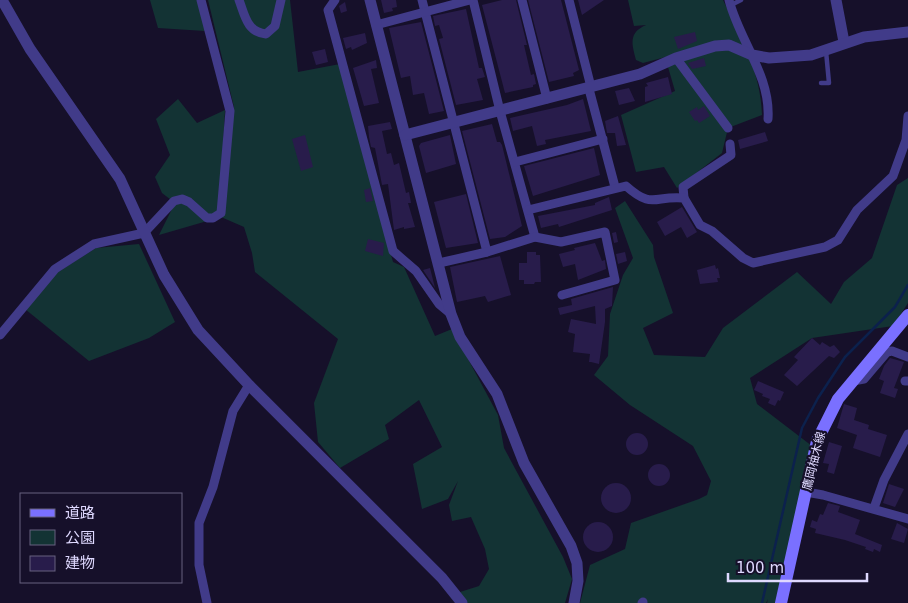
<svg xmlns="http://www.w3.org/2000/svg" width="908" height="603" font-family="'DejaVu Sans','Noto Sans JP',sans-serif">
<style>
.green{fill:#133334}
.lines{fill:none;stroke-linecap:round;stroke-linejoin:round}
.stream{stroke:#0c214d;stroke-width:2.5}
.building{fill:#281c4b}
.service{stroke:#413b89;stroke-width:4.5}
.minor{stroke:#413b89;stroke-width:9}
.tertiary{stroke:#413b89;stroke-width:11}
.secondary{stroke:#7a70ff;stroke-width:12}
.labels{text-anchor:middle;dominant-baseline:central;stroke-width:4.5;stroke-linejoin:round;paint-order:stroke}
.street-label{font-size:12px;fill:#dfd9ff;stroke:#16102a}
</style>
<rect width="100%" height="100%" fill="#16102a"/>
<g class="green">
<polygon points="150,0 199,0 205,31 158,28"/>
<polygon points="208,0 290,0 298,72 340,64 393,262 404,267 435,336 452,329 498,415 504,448 563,557 572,579 565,603 464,603 460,592 479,586 489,569 485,549 471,517 452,521 449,505 458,481 448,499 422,509 413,464 442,447 419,400 385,425 389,439 340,468 318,442 314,403 338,339 255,272 252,253 244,227 221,217 159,235 175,203 162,193 155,177 170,155 156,119 178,99 197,123 225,110 223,147 228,164 234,107"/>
<path d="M 628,0 L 723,0 C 741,37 761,73 762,115 L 728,128 L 722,153 L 677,188 L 664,167 L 636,172 L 621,115 L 675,91 L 668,67 L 677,54 L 643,63 L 636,60 C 632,44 628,33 646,25 L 634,26 Z"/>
<polygon points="908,178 908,303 893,326 812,338 750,378 757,404 812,446 775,603 767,603 768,599 766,603 580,603 590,565 625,549 631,523 699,499 707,495 711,481 693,446 630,405 594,375 608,356 610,314 623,275 633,258 615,208 625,201 653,245 654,257 673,313 643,328 654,355 705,357 723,328 797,272 831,304 844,282 872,258 897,185"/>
<polygon points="139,244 175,322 149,338 89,361 25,309 58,272 96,248"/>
</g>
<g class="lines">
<polyline class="stream" points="762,603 802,428 818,398 845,357 895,307 908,285"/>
</g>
<g class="building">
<polygon points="381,0 396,0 397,7 392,8 393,11 384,13"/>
<polygon points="502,0 516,0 527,45 524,45 531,75 534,74 536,84 533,85 533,87 505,93 482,5"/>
<polygon points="528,0 561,0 579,70 573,73 574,76 549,82"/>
<polygon points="578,0 604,0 582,15"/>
<polygon points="345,2 347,11 341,13 339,6"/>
<polygon points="466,9 479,68 482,68 485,77 477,79 483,100 456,105 439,39 443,38 439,25 435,26 433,16"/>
<polygon points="421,22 444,111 429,114 424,93 413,95 410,76 401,78 389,28"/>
<polygon points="695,32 697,41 678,49 674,37"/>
<polygon points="365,33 367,43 352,50 351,47 346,49 343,38"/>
<polygon points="325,49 328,62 316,65 312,52"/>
<polygon points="704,58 706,66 692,69 688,63"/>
<polygon points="376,60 377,68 371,69 379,103 364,106 353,68"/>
<polygon points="668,77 672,94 645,102 645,87 648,86 646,83"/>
<polygon points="629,88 635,101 619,105 615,91"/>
<polygon points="583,99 591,131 545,140 546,144 537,146 532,126 513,131 510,118 567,105"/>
<polygon points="704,106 710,116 699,123 697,120 695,121 689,112 697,107 698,110"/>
<polygon points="618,116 626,145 617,146 615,133 607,133 605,121"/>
<polygon points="390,122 392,129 382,131 387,154 391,153 394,165 399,163 406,193 409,192 411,203 408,203 415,227 404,229 404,227 394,230 388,184 382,185 375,148 371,147 369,137 368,126"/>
<polygon points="492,124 497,142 500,142 502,145 522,226 505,237 490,239 462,131"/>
<polygon points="765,132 768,141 740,149 738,140"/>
<polygon points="305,135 313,167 301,171 292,139"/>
<polygon points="450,135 456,164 426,173 419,146 421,143"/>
<polygon points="594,148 600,175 533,196 524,166"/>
<polygon points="370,188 373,201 366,202 364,190"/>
<polygon points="466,194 478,243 446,248 434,202"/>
<polygon points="609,197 612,210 559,227 558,224 541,228 538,216 595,205 595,203"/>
<polygon points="682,207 697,232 687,238 681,227 665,236 657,222"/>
<polygon points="616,232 618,242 614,243 612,233"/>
<polygon points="368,239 384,243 383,256 365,251"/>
<polygon points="595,243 602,261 605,260 606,269 578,280 575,264 563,267 559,254 575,250 574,248"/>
<polygon points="527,252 536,252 536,255 540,255 541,282 535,282 534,284 524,284 524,280 519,280 519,263 527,263"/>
<polygon points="625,252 627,261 618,264 616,254"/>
<polygon points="500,256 511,295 488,302 485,296 457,302 450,267"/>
<polygon points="715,265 716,269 718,268 720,278 717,278 718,282 700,284 697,270"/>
<polygon points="430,268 435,288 423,270"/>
<polygon points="613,287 612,306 605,309 605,322 599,364 591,362 589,362 590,354 573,352 575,334 568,332 571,319 596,324 595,306 560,315 558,308 572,305 571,299"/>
<polygon points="812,338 820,345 822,342 830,347 834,345 840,352 834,358 829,356 797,386 784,375 798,360 794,357"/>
<polygon points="890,358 904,362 894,388 898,389 895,398 880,393 884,381 879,379 884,366"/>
<polygon points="758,381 784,392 780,401 778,400 775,406 768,403 770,399 762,396 763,394 754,390"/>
<polygon points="844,404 857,408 854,420 869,425 868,429 887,435 880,457 853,448 857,435 837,428"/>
<circle cx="637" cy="444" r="11"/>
<polygon points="829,442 842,446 834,474 827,472 829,464 823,463"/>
<circle cx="659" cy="475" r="11"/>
<circle cx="616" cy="498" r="15"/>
<polygon points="889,484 904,489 895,507 883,503"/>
<polygon points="828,503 840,506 838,512 860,520 855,534 882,545 880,552 874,549 873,552 865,549 866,547 845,540 815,533 816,529 810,527 812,520 817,522 820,514 823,515"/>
<circle cx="598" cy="537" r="15"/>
<polygon points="897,523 908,529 904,543 891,539"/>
</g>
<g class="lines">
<g class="service">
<polyline points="731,5 741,0"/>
<polyline points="821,83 829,83 826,51"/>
</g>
<g class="minor">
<path d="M 239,0 C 245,16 247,32 266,34 L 275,26 L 281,0"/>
<polyline points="335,0 328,10 393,251 416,271 439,304 451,314"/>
<polyline points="422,0 487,252"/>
<polyline points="473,0 500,111 535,237"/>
<polyline points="522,0 547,99"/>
<polyline points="569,0 591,87"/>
<path d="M 729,0 C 739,40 771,76 768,119"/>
<polyline points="376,25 470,0"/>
<polyline points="676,58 728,128"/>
<polyline points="589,89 615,187"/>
<polyline points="515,162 603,139"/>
<polyline points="684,198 683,187 731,155 730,144"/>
<path d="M 528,210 L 626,186 C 653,210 654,195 684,198 L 700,225 L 712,231 L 743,258 L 753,263 L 825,247 L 838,240 L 857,210 L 893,176 L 906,140 L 908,116"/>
<polyline points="439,263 487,252 535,237 561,242 605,232 615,280 562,295"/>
<polyline points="0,335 55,269 94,244 144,233 174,201 182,199 189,202 207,218 213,218 221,213 230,111 201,0"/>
<polyline points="853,381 864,379 887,352 892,351 908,357"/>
<polyline points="905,381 908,381"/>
<polyline points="806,492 823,495 908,519"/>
<polyline points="874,508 884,480 908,434"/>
<polyline points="207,603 199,565 199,523 213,487 233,411 249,385"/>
<polyline points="642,603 643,602"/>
</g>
<g class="tertiary">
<polyline points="2,0 30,49 120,179 164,275 198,330 249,385 442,578 462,603"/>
<polyline points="370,0 451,314 460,337 497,394 524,463 571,546 577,563 578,581 574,603"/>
<polyline points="836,0 844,42"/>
<polyline points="405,135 640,74 676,58 715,46 729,45 752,55 769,58 811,55 864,37 908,32"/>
</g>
<polyline class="secondary" points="781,603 817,441 838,399 908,315"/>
</g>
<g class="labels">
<g class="street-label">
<text transform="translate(814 461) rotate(-76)">鷹岡柚木線</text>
</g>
</g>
<rect x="20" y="493" width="162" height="90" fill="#16102a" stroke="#66607f"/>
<rect x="30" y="509" width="25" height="8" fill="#7a70ff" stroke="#66607f"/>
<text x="65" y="518" font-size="15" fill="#dfd9ff">道路</text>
<rect x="30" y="530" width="25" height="15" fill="#133334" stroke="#66607f"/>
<text x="65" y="543" font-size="15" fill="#dfd9ff">公園</text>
<rect x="30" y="556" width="25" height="15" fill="#281c4b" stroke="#66607f"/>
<text x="65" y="568" font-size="15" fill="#dfd9ff">建物</text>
<path d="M728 573v8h139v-8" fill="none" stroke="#dfd9ff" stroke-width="2.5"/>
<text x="736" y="573" font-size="15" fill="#dfd9ff" stroke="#16102a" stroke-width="4" paint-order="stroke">100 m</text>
</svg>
